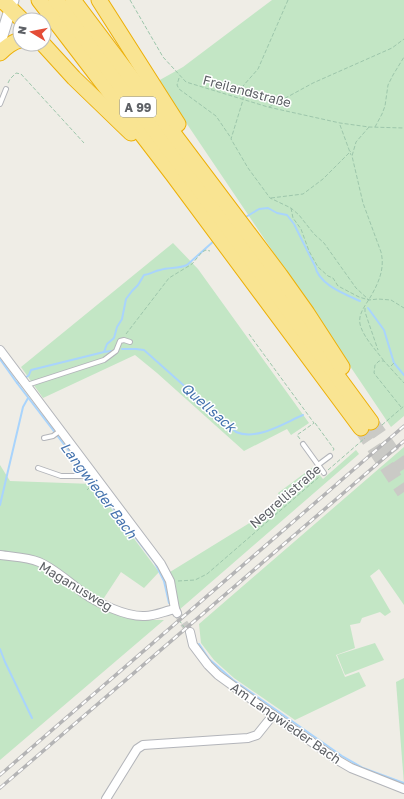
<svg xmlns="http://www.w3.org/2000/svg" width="404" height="799" font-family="'Golos Text',sans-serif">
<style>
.green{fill:#c3e6c5}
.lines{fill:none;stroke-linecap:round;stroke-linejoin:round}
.stream{stroke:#a9d4fc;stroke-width:2}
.street-tunnel{stroke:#cacac6;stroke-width:8;stroke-dasharray:8 4;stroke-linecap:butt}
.highway-tunnel{stroke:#cacac6;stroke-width:15;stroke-dasharray:15 8;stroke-linecap:butt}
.lane-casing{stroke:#b3b5ba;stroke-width:6}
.street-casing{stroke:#b3b5ba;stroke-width:10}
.secondary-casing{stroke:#b4b7bc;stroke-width:13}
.highway-casing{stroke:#edb008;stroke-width:17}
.path{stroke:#9dc6ab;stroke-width:1;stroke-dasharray:4 2;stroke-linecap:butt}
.lane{stroke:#fff;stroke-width:4}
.street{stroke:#fff;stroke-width:8}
.secondary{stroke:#fff;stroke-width:11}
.highway{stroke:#f9e492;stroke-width:15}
.rail-casing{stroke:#b4b4b5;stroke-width:3.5}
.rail{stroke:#fff;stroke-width:2;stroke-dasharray:6;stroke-linecap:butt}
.labels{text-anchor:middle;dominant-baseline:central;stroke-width:3;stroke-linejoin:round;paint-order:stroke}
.shield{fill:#fff;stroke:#8e9093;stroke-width:1}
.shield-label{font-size:12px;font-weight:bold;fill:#5d6065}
.street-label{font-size:13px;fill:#5d6065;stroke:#fff}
.water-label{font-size:14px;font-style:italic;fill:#4573ae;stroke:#fff}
</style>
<rect width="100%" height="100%" fill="#efede6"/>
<g class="green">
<polygon points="272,0 404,0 404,416 391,427 158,81 183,67"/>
<polygon points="173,243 198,269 309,423 291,435 287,429 244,451 157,373 135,355 43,398 21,367"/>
<polygon points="404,447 404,605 379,569 370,576 391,612 385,616 380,612 362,618 360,623 350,625 355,648 336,655 345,677 359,672 366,686 295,720 234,678 214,660 201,643 199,624"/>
<polygon points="356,450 359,454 179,610 177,607 176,586 170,572 282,503 278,493 313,467 323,479"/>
<polygon points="0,465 10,481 93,484 159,572 144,588 121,572 102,601 58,571 0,553"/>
<polygon points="0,556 43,566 80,593 148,620 164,620 0,760"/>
<polygon points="375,643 384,660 345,675 337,655"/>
<polygon points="404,678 404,784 396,682"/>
</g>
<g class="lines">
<g class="stream">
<path d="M 244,218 L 259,209 L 268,208 L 277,213 L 287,215 L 294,224 L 315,266 C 319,285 345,294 360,301"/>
<polyline points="368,308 384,330 394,363 404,375"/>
<path d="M 122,349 L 136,349 L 144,350 L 236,432 C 257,441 284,423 303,415"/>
<polyline points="104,352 111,351"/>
<polyline points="0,359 17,383 20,382"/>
<path d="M 24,379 L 29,375 L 31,370 L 104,352 L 107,344 L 114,338 L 117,327 L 122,319 L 126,299 L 132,291 L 138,285 L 144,275 C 151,274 154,271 160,270 C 169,267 178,269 187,265 L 215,240"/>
<polyline points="17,383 155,563 164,581 169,603"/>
<polyline points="0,505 23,407 28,398"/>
<polyline points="199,644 209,659 233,680 342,756 363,768 404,783"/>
<polyline points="0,649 5,662 32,718"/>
</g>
<polyline class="street-tunnel" points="177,613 190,632"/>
<g class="highway-tunnel">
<polyline points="371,422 404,469"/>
<polyline points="361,428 404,492"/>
</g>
<g class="lane-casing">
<g id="lane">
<polyline points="0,104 6,89"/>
<polyline points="27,385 104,360 116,351 120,341 124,340 130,342"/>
<polyline points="44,438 53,436 61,430"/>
<polyline points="303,444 324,473"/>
<polyline points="318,465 330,456"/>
<polyline points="38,468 61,476 82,476 90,470"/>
</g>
</g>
<g class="street-casing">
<g id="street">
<polyline points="0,350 161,564 170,581 175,609 177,613"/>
<path d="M 0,555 C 13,557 27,557 39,562 C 55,569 69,582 82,592 C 97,603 126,617 145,616 C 155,616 165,611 175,609"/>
<polyline points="190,632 193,645 208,665 218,675 273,715 339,761 351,768 404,789"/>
<polyline points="106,799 137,749 143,745 248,738 257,735 273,715"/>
</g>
</g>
<g class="secondary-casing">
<polyline id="secondary" points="0,42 13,0"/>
</g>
<g class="highway-casing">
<g id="highway">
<polyline points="2,0 22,20"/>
<polyline points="39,0 173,175 361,428"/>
<polyline points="56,0 219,215 371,422"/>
<polyline points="73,0 280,275 307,313 342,367"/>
<polyline points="99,0 178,124"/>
<polyline points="43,44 74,78 131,133"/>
<path d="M 0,53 C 6,47 12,42 20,40"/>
</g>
</g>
<g class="path">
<polyline points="130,0 163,57 186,82 268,107 340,123 369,127 404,128"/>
<polyline points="288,0 258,69 243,86 243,100 231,139 248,168 270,198 291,208 299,215 314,234 324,243 356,288 369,300"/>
<polyline points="179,78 177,85 179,89 216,116 231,138"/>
<polyline points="8,83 10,79 16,73 21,74 84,143"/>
<polyline points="269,107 313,83 392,48 404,39"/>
<polyline points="340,125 351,155"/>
<path d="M 369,127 L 356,142 L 352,156 L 363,203 L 381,252 C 385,268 379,282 371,296 C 366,305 358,313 360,324 C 363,337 376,350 384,361"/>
<polyline points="375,127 382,114 385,106 388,85 393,75 404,57"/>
<polyline points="271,198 303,194 323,179 351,151"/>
<polyline points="291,208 293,218 301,229 309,251 318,267 328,276 333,278 338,286 359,297 369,300 378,299 391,300 404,308"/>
<polyline points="365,308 365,312 378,350"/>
<polyline points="126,334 169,278 192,264 202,252 206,250 210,251"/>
<polyline points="249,334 314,423 297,435 300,439"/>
<polyline points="391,366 394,363"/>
<polyline points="401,407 377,377 374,373 375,365 379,361 384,361 404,383"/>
<polyline points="315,423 334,449 333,451"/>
<polyline points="382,425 404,406"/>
<polyline points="328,470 365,438"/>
<polyline points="87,490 92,485"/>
<polyline points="178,581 195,580 207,574 319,477"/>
<polyline points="179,620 184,627"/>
</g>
<use href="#lane" class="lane"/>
<use href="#street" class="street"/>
<use href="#secondary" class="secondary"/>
<use href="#highway" class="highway"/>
<g class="rail-casing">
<g id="rail">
<polyline points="0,775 404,426"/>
<polyline points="0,788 404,441"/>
</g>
</g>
<use href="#rail" class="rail"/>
</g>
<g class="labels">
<rect class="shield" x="120" y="97" width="36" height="20" rx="3"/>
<g class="shield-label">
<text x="138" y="107">A 99</text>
</g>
<g class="street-label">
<text transform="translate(247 91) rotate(15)">Freilandstraße</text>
<text transform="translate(285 496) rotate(-41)">Negrellistraße</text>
<text transform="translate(76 586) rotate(31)">Maganusweg</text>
<text transform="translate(286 723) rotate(35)">Am Langwieder Bach</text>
</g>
<g class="water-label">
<text transform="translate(209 407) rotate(41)">Quellsack</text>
<text transform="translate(99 490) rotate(53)">Langwieder Bach</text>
</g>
</g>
<g transform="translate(32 32) rotate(280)"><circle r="19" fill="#ffffff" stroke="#bebfc1"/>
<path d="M0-3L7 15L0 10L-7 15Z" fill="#e44d37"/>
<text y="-6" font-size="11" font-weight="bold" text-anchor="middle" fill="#5d6065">N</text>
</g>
</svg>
